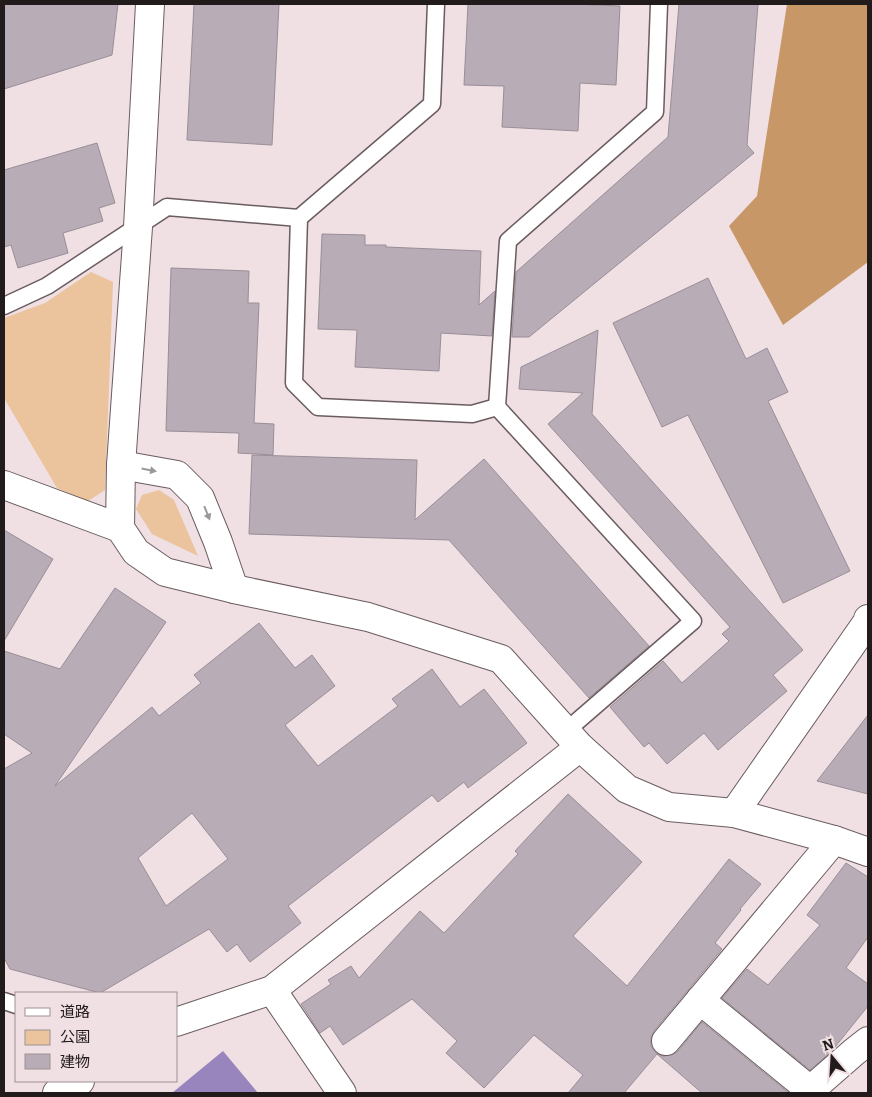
<svg xmlns="http://www.w3.org/2000/svg" width="872" height="1097" font-family="Bitter,'Noto Sans JP',serif">
<style>
.green{fill:#ebc39c}
.forest{fill:#c79767}
.water{fill:#9985be}
.building{fill:#b8acb6;stroke:#998e97;fill-rule:evenodd}
.lines{fill:none;stroke-linecap:round;stroke-linejoin:round}
.lane-casing{stroke:#6a5c5f;stroke-width:19}
.street-casing{stroke:#6a5c5f;stroke-width:30}
.lane{stroke:#fff;stroke-width:16}
.street{stroke:#fff;stroke-width:28}
.oneway{fill:#9b9899}
</style>
<rect width="100%" height="100%" fill="#f0dfe3"/>
<g class="green">
<polygon points="91,272 113,282 105,490 88,501 57,488 4,398 4,318 45,303"/>
<polygon points="159,490 174,500 198,556 152,534 136,509 142,495"/>
</g>
<polygon class="forest" points="787,4 868,4 868,262 783,325 729,226 757,196"/>
<polygon class="water" points="223,1051 258,1093 172,1093"/>
<g class="building">
<polygon points="4,4 118,4 112,55 4,89"/>
<polygon points="194,4 279,4 272,145 187,140"/>
<polygon points="468,4 573,4 620,6 616,85 580,83 578,131 502,127 504,86 464,85"/>
<polygon points="679,4 758,4 747,145 754,153 529,337 512,337 516,272 668,137"/>
<polygon points="97,143 115,203 99,208 103,221 63,233 68,253 18,268 11,245 4,247 4,170"/>
<polygon points="322,234 365,235 365,245 386,245 386,247 481,251 479,305 495,291 492,336 441,333 439,371 355,367 357,330 318,329"/>
<polygon points="171,268 249,271 248,303 259,303 254,423 274,424 273,455 238,453 239,433 166,431"/>
<polygon points="708,278 746,359 767,348 788,392 768,401 850,571 783,603 688,415 662,427 613,323"/>
<polygon points="598,330 592,414 803,650 773,675 787,691 718,750 704,733 667,764 649,743 644,747 610,707 663,661 682,683 729,641 722,634 730,627 548,424 583,393 519,389 521,367"/>
<polygon points="252,455 417,460 415,520 484,459 649,646 589,698 449,540 249,534"/>
<polygon points="4,530 53,559 4,641"/>
<path d="M 115,588 L 166,622 L 55,786 L 152,707 L 159,716 L 201,683 L 194,675 L 259,623 L 295,668 L 312,655 L 335,686 L 285,725 L 318,766 L 398,706 L 392,699 L 432,669 L 460,707 L 484,689 L 527,743 L 468,788 L 464,782 L 438,802 L 432,795 L 288,906 L 301,923 L 250,962 L 237,944 L 227,952 L 209,929 L 100,993 L 10,969 L 4,958 L 4,769 L 32,753 L 4,734 L 4,651 L 60,669 ZM 192,813 L 228,859 L 166,906 L 138,858 Z"/>
<polygon points="868,715 868,794 817,781"/>
<polygon points="568,794 642,862 573,936 627,986 711,882 729,859 761,884 740,909 741,910 715,943 722,949 654,1031 651,1038 651,1046 656,1053 663,1056 672,1055 678,1051 702,1022 789,1093 702,1093 657,1054 624,1093 568,1093 583,1075 534,1035 484,1088 446,1053 457,1041 412,999 343,1045 330,1026 320,1033 301,1004 331,984 328,980 351,966 359,978 420,911 444,933 518,854 515,851"/>
<polygon points="846,863 868,877 868,937 846,968 868,984 868,1006 831,1052 810,1070 722,998 747,969 768,985 820,925 807,915"/>
</g>
<g class="lines">
<g class="lane-casing">
<g id="lane">
<polyline points="299,218 294,383 318,407 472,414 497,407"/>
<polyline points="4,306 47,286 167,207 299,218 432,104 436,4"/>
<polyline points="566,731 693,621 497,407 508,241 655,112 659,4"/>
<polyline points="4,1001 16,1005"/>
</g>
</g>
<g class="street-casing">
<g id="street">
<polyline points="150,4 138,227 121,465 120,528 136,552 165,572 234,589 368,617 501,659 580,747 627,789 669,807 734,813 834,840 868,852"/>
<polyline points="121,465 177,475 200,498 218,542 234,589"/>
<polyline points="4,485 120,528"/>
<polyline points="734,813 868,621 868,619"/>
<polyline points="272,990 342,1093"/>
<polyline points="700,1000 810,1090"/>
<polyline points="176,1022 272,990 580,747"/>
<polyline points="666,1041 834,840"/>
<polyline points="57,1093 80,1081"/>
<polyline points="807,1093 854,1052 868,1041"/>
</g>
</g>
<use href="#lane" class="lane"/>
<use href="#street" class="street"/>
</g>
<defs><path id="oneway-solid" d="M-6-.8H1V-3.2L6.5 0L1 3.2V.8H-6Z" transform="scale(1.25)"/></defs>
<g class="oneway">
<use href="#oneway-solid" transform="translate(149 470) rotate(11)"/>
<use href="#oneway-solid" transform="translate(207 513) rotate(68)"/>
</g>
<rect width="872" height="1097" fill="none" stroke="#211b1c" stroke-width="10"/>
<rect x="15" y="992" width="162" height="90" fill="#f0dfe3" stroke="#9d9193"/>
<rect x="25" y="1008" width="25" height="8" fill="#ffffff" stroke="#9d9193"/>
<text x="60" y="1017" font-size="15" fill="#211b1c">道路</text>
<rect x="25" y="1030" width="25" height="15" fill="#ebc39c" stroke="#9d9193"/>
<text x="60" y="1042" font-size="15" fill="#211b1c">公園</text>
<rect x="25" y="1054" width="25" height="15" fill="#b8acb6" stroke="#9d9193"/>
<text x="60" y="1067" font-size="15" fill="#211b1c">建物</text>
<g transform="translate(832 1057) rotate(342)" stroke="#f0dfe3" stroke-width="4" paint-order="stroke">
<path d="M0-4L9 19L0 12L-9 19Z" fill="#211b1c"/>
<text y="-8" font-size="14" font-weight="bold" text-anchor="middle" fill="#211b1c">N</text>
</g>
</svg>
